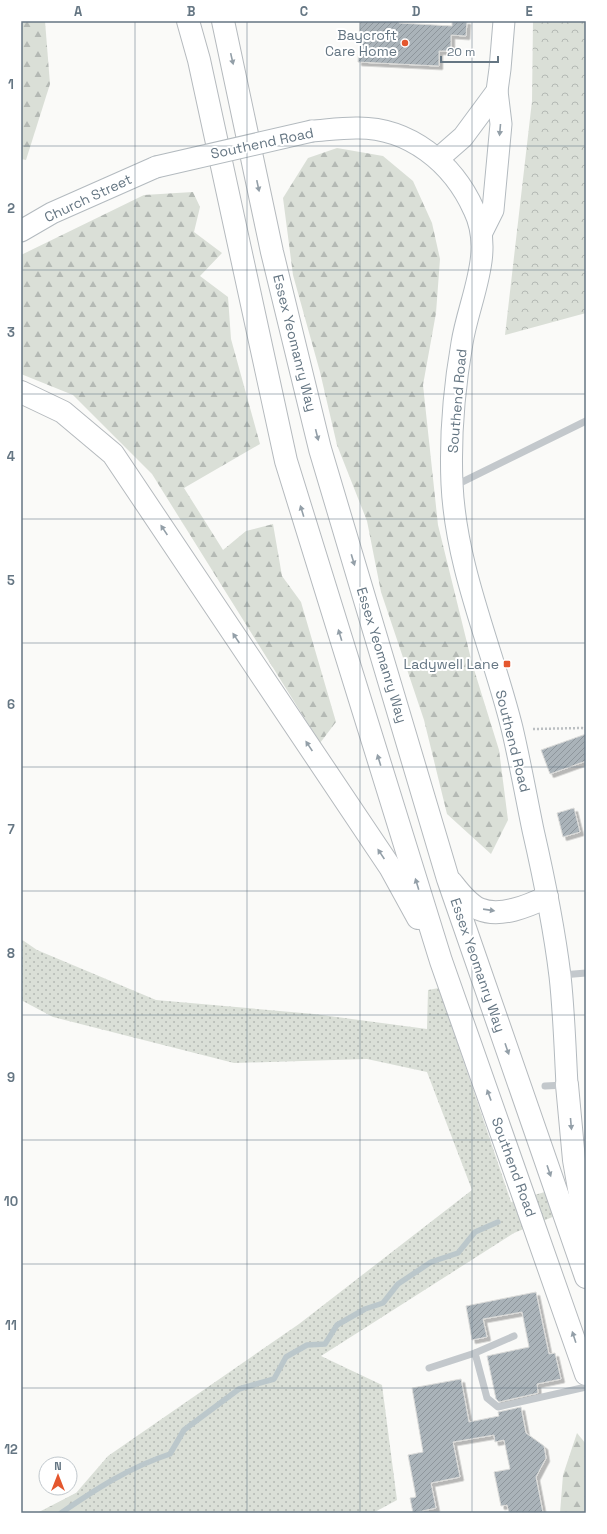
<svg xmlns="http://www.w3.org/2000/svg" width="607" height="1534" font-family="'Space Grotesk',sans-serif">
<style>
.grass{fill:url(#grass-dots)}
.forest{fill:url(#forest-firs)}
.park{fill:url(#park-crowns)}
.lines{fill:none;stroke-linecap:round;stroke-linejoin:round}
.stream{stroke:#bbc7cb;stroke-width:5.5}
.building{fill:url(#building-hatch);stroke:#dcdcda;filter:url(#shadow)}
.secondary-casing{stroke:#b3babf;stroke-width:23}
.primary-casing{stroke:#b5babe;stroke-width:24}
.path{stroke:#bbbfc2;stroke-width:2.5;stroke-dasharray:2 2;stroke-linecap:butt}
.lane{stroke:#c3c8cc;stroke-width:7}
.secondary{stroke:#fff;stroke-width:21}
.primary{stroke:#fff;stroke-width:22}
.secondary-bridge-casing{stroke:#b3babf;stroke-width:23;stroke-linecap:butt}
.secondary-bridge{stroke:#fff;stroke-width:21}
.oneway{fill:#939fa8}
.grid{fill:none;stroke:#657683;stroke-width:1;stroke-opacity:0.55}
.poi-dot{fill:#e4572e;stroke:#fff;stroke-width:1.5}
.labels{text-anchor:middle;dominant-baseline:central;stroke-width:4;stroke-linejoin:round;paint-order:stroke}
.poi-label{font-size:14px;fill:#657683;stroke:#fff;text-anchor:end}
.street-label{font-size:14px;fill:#657683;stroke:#fff}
.neatline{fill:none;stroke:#657683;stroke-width:1.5}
.grid-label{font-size:13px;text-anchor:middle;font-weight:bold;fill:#657683}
</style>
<defs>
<pattern id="grass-dots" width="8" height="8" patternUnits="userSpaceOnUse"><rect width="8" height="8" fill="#dadfd7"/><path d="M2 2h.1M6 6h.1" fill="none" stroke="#b4b9b4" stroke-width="1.8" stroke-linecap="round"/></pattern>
<pattern id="forest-firs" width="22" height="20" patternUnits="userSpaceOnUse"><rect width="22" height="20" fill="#dadfd7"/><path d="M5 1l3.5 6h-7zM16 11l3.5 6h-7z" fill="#b4b9b4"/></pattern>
<pattern id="park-crowns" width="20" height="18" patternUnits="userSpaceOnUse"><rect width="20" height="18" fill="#dadfd7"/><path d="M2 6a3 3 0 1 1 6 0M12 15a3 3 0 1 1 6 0" fill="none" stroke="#b4b9b4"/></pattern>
<pattern id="building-hatch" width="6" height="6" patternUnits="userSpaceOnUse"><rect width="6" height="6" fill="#aab3b9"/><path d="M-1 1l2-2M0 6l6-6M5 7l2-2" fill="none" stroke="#8e969c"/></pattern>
<filter id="shadow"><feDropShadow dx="3.5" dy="3.5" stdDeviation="0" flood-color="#0004"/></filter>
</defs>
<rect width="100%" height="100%" fill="#fafaf8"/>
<polygon class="grass" points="21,939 37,950 156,1000 314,1014 427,1029 428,990 439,988 511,1202 585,1180 586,1203 514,1233 321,1356 382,1385 397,1500 373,1513 37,1513 76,1493 108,1456 299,1324 472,1190 427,1072 367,1059 234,1063 53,1017 21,1000"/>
<g class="forest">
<polygon points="21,21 45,21 50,84 26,160 21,159"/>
<polygon points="337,148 383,156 413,181 432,223 440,259 436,313 423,385 438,525 472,663 499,750 508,820 491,854 447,814 424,720 381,592 367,521 337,445 320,372 293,275 283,198 308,158"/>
<polygon points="193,192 200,207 194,232 222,253 200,276 228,297 231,339 260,444 184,488 223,550 246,531 273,524 282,576 301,602 336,722 320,743 152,474 73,395 21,374 21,255 144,195"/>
<polygon points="577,1433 586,1444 586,1513 560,1513 563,1475"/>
<polygon points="76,1493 82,1513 39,1513"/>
</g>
<polygon class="park" points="533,21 586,21 586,313 505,335 532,101"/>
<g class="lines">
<path class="stream" d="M 61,1513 C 96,1489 130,1467 170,1454 L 184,1430 L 239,1389 L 274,1379 L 286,1357 L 307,1345 L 325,1344 L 337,1325 L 365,1309 L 383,1303 L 398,1284 L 431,1262 L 458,1253 L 475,1232 L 498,1222"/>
</g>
<g class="building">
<polygon points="360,21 399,21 399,23 452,26 452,21 467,21 466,36 451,35 451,51 439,51 439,66 358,62"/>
<polygon points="586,734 586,761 550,774 541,750"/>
<polygon points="574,808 580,832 563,837 557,813"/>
<polygon points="536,1292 549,1354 555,1353 561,1379 537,1384 538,1393 499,1402 496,1399 487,1356 529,1347 522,1312 483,1319 487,1337 472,1340 466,1306"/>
<polygon points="461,1379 469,1422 499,1416 498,1412 521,1407 526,1433 544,1446 546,1458 536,1477 543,1513 509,1513 507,1505 501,1506 494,1472 510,1469 504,1440 495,1442 494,1435 453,1442 460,1477 431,1483 436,1508 413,1513 410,1498 416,1497 408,1455 423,1452 412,1388"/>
</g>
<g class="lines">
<g class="secondary-casing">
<g id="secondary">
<path d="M 312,131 C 326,130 341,128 356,128 C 409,127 453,163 474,210 C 495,253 469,299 462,343 C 454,389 450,438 452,484 C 456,569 492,647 512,728 C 520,762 526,796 533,830 C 544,878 554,927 560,976 C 564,1012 565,1048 567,1085"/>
<polyline points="439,158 463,137 497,91 500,69 504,21"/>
<polyline points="21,231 52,213 156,167"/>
<polyline points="482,232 493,210 501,124 497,91"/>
</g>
</g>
<g class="primary-casing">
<g id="primary">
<polyline points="188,21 199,60 286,461 441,961 586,1374"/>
<polyline points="223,21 272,252 320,449 448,879 586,1277"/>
<polyline points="21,392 63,412 113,454 390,867 418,918"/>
<path d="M 452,883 C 459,892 468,904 479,909 C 500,918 528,906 547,897"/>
<polyline points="567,1085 574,1160 586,1229"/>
</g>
</g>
<polyline class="path" points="533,729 582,728 586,729"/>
<g class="lane">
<polyline points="454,486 586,421"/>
<polyline points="562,975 586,973"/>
<polyline points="545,1086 565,1085"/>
<polyline points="514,1336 475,1353 487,1398 498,1407 586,1387"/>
<polyline points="429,1368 475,1353"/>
</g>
<use href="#secondary" class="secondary"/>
<use href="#primary" class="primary"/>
<g class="secondary-bridge-casing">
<polyline id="secondary-bridge" points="156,167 312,131"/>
</g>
<use href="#secondary-bridge" class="secondary-bridge"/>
</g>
<defs><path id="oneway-solid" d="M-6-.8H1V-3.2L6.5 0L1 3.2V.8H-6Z"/></defs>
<g class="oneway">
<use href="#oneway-solid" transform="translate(232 59) rotate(77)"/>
<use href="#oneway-solid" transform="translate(500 130) rotate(95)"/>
<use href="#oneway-solid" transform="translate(258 186) rotate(78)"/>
<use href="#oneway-solid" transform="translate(317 435) rotate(76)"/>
<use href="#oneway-solid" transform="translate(302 511) rotate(-107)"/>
<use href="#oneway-solid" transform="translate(164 530) rotate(-124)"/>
<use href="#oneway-solid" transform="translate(353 560) rotate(73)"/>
<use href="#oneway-solid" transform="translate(340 635) rotate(-107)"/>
<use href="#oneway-solid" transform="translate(236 638) rotate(-124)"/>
<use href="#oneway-solid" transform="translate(309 746) rotate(-124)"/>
<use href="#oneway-solid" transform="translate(379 760) rotate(-107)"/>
<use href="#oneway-solid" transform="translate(381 854) rotate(-124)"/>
<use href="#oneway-solid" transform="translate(417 884) rotate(-107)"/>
<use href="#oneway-solid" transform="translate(489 910) rotate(8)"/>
<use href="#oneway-solid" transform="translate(507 1049) rotate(71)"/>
<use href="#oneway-solid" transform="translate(489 1095) rotate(-110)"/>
<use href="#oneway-solid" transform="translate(571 1124) rotate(85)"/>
<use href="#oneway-solid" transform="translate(549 1171) rotate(71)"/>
<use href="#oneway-solid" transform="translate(574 1337) rotate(-108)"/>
</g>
<path class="grid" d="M 135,21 L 135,1513M 247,21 L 247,1513M 360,21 L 360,1513M 472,21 L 472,1513M 21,146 L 586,146M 21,270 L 586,270M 21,394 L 586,394M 21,519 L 586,519M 21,643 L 586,643M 21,767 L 586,767M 21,891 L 586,891M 21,1015 L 586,1015M 21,1140 L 586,1140M 21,1264 L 586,1264M 21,1388 L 586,1388"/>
<g class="poi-dot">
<circle cx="405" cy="43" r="4"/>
<rect x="503" y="660" width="8" height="8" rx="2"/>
</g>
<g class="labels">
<g class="poi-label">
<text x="397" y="35">Baycroft<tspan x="397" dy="16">Care Home</tspan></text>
<text x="499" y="664">Ladywell Lane</text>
</g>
<g class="street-label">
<text transform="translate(262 143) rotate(-12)">Southend Road</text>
<text transform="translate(88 198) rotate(-25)">Church Street</text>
<text transform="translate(295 343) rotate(76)">Essex Yeomanry Way</text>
<text transform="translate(457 401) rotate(-85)">Southend Road</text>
<text transform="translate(382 655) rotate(73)">Essex Yeomanry Way</text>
<text transform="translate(513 741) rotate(76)">Southend Road</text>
<text transform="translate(478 965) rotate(71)">Essex Yeomanry Way</text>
<text transform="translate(514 1167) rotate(70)">Southend Road</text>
</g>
</g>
<rect width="607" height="1534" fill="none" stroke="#ffffff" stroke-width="44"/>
<g transform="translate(58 1476)"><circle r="19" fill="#ffffff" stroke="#c1c8cd"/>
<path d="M0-3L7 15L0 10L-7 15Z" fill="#e4572e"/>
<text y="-6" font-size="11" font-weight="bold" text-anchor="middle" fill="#657683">N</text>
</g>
<path d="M441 56v6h57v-6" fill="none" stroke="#657683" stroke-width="2"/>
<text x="447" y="56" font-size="12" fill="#657683" stroke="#ffffff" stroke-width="3" paint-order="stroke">20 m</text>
<rect x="22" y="22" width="563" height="1490" class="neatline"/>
<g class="grid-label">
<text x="78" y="16">A</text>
<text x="191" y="16">B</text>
<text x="304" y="16">C</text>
<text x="416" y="16">D</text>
<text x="529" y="16">E</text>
<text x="11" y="89">1</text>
<text x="11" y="213">2</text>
<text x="11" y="337">3</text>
<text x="11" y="461">4</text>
<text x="11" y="585">5</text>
<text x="11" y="709">6</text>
<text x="11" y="834">7</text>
<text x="11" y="958">8</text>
<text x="11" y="1082">9</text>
<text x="11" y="1206">10</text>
<text x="11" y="1330">11</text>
<text x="11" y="1454">12</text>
</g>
</svg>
